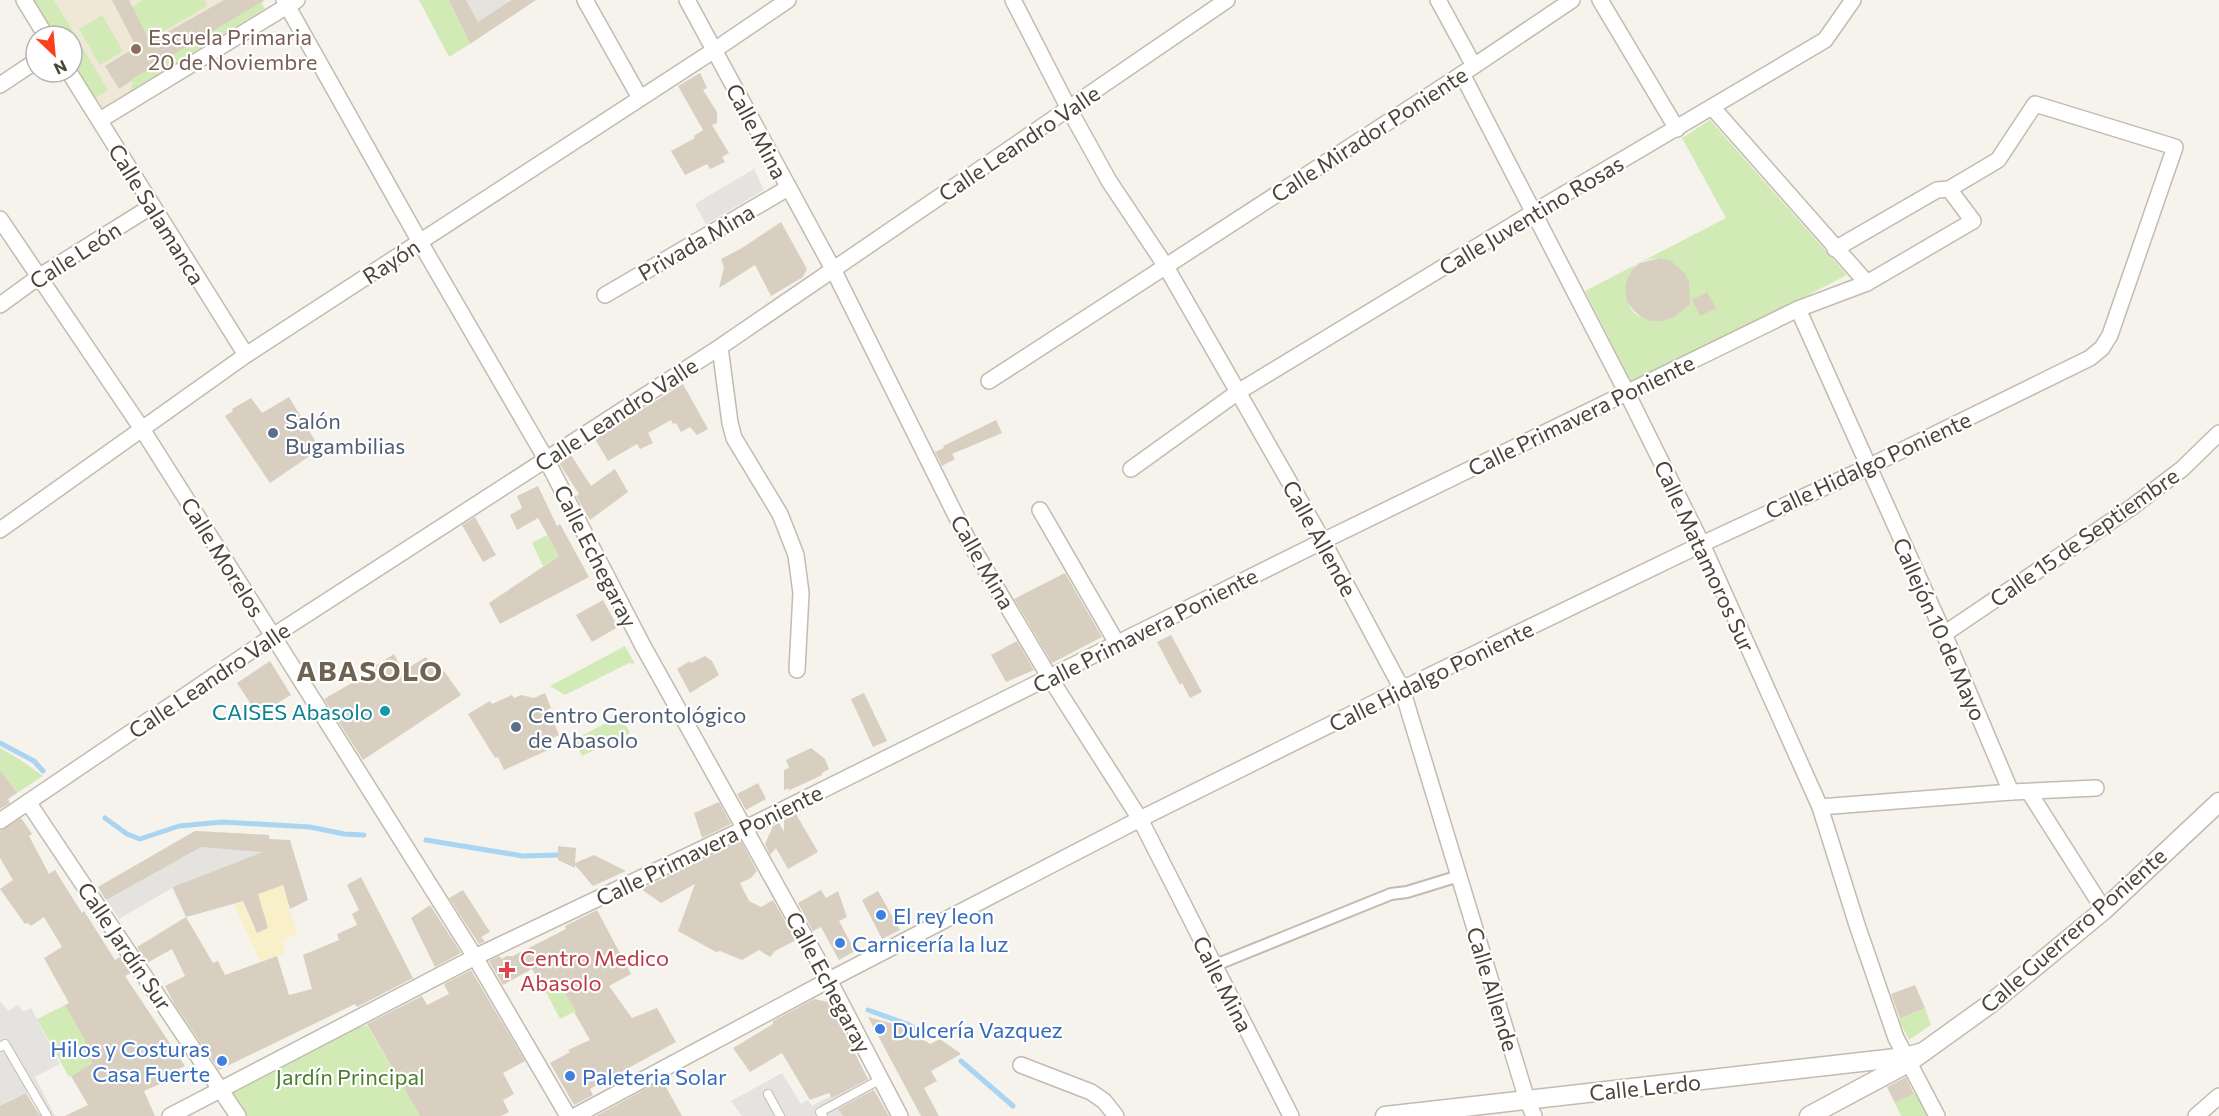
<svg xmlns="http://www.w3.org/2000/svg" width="2219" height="1116" font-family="Commissioner,sans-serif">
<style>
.education{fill:#efe8d6}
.green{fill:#d2eab5;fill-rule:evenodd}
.sand{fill:#f9efc9}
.parking{fill:#e5e3e0}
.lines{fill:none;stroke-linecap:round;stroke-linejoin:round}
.stream{stroke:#a9d4f2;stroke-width:5}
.building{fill:#d8cfc1}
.service-casing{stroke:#c2bbae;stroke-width:10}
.pedestrian-casing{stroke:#c2bbae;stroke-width:14}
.minor-casing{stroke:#c2bbae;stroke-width:18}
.tertiary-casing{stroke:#c2bbae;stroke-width:21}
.service{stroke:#fff;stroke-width:8}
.pedestrian{stroke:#fff;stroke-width:10}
.minor{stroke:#fff;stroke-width:15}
.tertiary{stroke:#fff;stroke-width:18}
.education-dot{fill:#8d6e63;stroke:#fff;stroke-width:2}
.service-dot{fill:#5c6f8a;stroke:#fff;stroke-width:2}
.culture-dot{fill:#0f9aa8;stroke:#fff;stroke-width:2}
.shop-dot{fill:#3f7fe0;stroke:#fff;stroke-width:2}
.health-dot{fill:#e0444e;stroke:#fff;stroke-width:2}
.labels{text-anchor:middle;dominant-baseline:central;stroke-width:4.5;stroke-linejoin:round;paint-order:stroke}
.education-label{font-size:22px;fill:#785e54;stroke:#fff;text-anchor:start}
.street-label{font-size:22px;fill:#4b4439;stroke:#fff}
.service-label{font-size:22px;fill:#4e5e75;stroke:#fff;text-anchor:start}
.culture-label{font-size:22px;fill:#0d838f;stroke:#fff;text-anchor:end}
.shop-label{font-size:22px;fill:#366cbe;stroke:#fff;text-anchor:start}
.health-label{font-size:22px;fill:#be3a42;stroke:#fff;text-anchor:start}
.park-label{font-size:22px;fill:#4a7f2a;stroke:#fff}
.district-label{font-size:28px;font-weight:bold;letter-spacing:1.5px;fill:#6e6250;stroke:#fff}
</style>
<rect width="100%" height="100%" fill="#f6f3ec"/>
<polygon class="education" points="34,0 262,0 265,9 101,109 72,61 72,36 57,36"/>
<g class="green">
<polygon points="34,0 54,0 108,90 95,98 72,61 72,36 57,36"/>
<polygon points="143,0 204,0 207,6 149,40 132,7"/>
<polygon points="419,0 449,0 470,44 449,57"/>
<polygon points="261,2 264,9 130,91 133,80 122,63"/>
<polygon points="102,15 123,51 100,65 79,29"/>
<path d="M 1710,120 L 1847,275 L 1633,385 L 1585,291 L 1726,218 L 1682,138 ZM 1660,258 L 1670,260 L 1685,273 L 1673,318 C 1658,323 1629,321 1628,299 C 1627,295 1629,290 1630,286 C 1631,280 1631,272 1634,268 C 1641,260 1650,259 1660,258 Z"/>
<polygon points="547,535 559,556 543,566 532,543"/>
<polygon points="625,646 635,664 629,663 565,695 550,686"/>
<polygon points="621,715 630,733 582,756 574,740"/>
<polygon points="0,748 19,759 43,776 17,793 0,770"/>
<polygon points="560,984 585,1006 560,1019 546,992"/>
<polygon points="65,1005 92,1038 82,1045 94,1063 69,1077 37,1019"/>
<polygon points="1925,1008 1931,1025 1909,1040 1899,1020"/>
<polygon points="367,1025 420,1116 242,1116 229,1089 359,1027"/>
<polygon points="1918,1092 1929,1116 1901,1116 1895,1103"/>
</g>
<polygon class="sand" points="282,885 297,934 282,940 285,953 260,961 234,904 242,901 257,933 268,928 258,894"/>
<g class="parking">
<polygon points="466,0 508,0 509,2 478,22"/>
<polygon points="754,169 764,190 706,224 695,204"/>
<polygon points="195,831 269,835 282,885 234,904 186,917 172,888 119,919 98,887"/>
<polygon points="0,1001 8,1011 18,1005 23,1012 31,1008 60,1064 35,1077 55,1116 35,1116 40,1113 28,1092 9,1101 0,1111"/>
<polygon points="782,1073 801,1104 808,1100 812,1106 867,1076 874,1090 839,1109 843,1116 742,1116 731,1101"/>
</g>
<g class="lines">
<g class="stream">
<polyline points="0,743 34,761 43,771"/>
<polyline points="105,818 127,834 140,839 179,826 222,822 310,827 344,834 364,835"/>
<polyline points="426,840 523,856 558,855"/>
<polyline points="868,1010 907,1024 929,1036"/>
<polyline points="961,1061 1013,1106"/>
</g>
</g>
<g class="building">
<polygon points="112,0 129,0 150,42 224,0 265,0 132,79 133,80 119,89 105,66 136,47"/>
<polygon points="449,0 466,0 478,22 511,0 536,0 470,44"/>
<polygon points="700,73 707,88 703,90 717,112 717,123 712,125 729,153 722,157 725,162 710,169 707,164 685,175 671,151 695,138 694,136 705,129 703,130 678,86"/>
<polygon points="781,222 807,269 803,277 771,296 755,265 719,288 724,267 721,259 742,248"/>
<polygon points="1660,258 1670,260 1685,273 1689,282 1690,304 1673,318 1662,321 1651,321 1641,317 1633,310 1627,301 1625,290 1627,279 1632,270 1640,263"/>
<polygon points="1707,292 1716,308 1700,316 1692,300"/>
<polygon points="683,384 708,429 697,435 690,427 681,432 676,423 673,424 671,420 648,433 653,443 640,449 637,444 608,461 595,439"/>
<polygon points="289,397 320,449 270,483 225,416 233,411 232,409 251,398 262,413"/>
<polygon points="996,420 1002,433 952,454 955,459 942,466 935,452 944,448 943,446"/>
<polygon points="571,455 591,486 615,469 628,492 590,520 576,496 579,494 559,463"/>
<polygon points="538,486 557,526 560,524 589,577 500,624 489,603 559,556 538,518 517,530 510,515 522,508 517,496"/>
<polygon points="475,517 496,555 483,562 462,525"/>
<polygon points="1065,573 1102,637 1052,663 1014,599"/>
<polygon points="603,600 618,627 592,642 576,615"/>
<polygon points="1171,635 1202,692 1190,698 1182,683 1180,685 1157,642"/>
<polygon points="1017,641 1034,670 1006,682 991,655"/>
<polygon points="394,654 403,671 426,657 434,668 439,664 461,695 363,760 324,699 371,672 370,669"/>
<polygon points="705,656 712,661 719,675 690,693 677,669 690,661 691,663"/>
<polygon points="270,661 291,695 258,715 237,683"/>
<polygon points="545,693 551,708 548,709 559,735 545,742 548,750 504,770 498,757 495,758 468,714 490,701 492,704 512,695 514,698 521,695 534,698"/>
<polygon points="864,693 887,741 873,747 851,699"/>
<polygon points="811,748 825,759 829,769 822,773 822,775 788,791 790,788 784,790 784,770 789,768 786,760"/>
<polygon points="0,770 17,793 8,799 10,803 0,809"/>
<polygon points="758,783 766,799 746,810 737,794"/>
<polygon points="719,802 731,824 702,838 694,813"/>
<polygon points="796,814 818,852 788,869 776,848 770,855 765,844 773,826 779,823 784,832 784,820"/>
<polygon points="21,818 32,834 29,836 49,874 55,870 82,913 84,911 115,960 120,957 131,973 125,976 185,1066 171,1072 173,1078 144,1091 155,1116 65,1116 88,1105 71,1076 93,1063 82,1045 86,1042 65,1005 69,1003 44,958 62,947 44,917 31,926 28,923 25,924 0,889 13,880 0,858 0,831"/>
<polygon points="195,831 269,835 269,839 290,840 308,900 290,909 283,885 258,894 268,928 257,933 243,901 186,917 173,887 263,852 201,847 106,900 98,887"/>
<polygon points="741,841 757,871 751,878 740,883 749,901 761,907 773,900 796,940 775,951 770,957 759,950 742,960 720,951 716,952 678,931 695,884 661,903 641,889"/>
<polygon points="558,846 576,848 575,863 594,855 626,871 593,886 575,865 575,868 558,860"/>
<polygon points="361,877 413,978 357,1007 355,1004 219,1070 175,1005 165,986 185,976 172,949 147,963 137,947 186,917 213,963 218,961 225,975 277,956 289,995 312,989 303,955 339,940 337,934 357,925 352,914 359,910 347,885"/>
<polygon points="463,890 490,932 481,937 485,941 479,944 449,898"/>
<polygon points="821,890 826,898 838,891 847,917 839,921 855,951 839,960 821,927 813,931 798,903"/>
<polygon points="878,891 900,930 882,939 862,900"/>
<polygon points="430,905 461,953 435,967 411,918"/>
<polygon points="597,910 631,974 609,986 632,1018 657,1008 676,1042 590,1089 593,1095 574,1105 550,1063 570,1052 568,1050 590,1040 574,1012 576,1011 560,984 545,993 532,969 503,985 489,961 499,956 502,959 506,956 513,956 566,929 565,926"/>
<polygon points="471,970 525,1061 503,1073 514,1094 503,1100 509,1112 501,1116 420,1116 367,1024 422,996 427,1005 449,994 444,984"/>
<polygon points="1915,985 1925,1008 1900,1019 1891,994"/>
<polygon points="814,999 829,1002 868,1079 832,1098 829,1093 810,1100 782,1053 750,1072 733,1048 773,1024 773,1021"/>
<polygon points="868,1017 905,1027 930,1044 940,1039 961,1054 931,1071 937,1081 924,1088 939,1116 921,1116"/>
<polygon points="1906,1077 1914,1094 1895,1103 1887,1087"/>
<polygon points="662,1080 682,1116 596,1116"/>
<polygon points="874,1090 889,1116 843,1116 838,1109"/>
<polygon points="26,1093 40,1116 0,1116 0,1106"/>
</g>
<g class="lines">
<g class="service-casing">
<g id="service">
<polyline points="0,1047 5,1044 47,1116"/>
<polyline points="768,1094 780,1116"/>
<polyline points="823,1116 820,1112 881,1079"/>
</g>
</g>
<g class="pedestrian-casing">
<polyline id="pedestrian" points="1213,966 1391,894 1407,892 1459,876"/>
</g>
<g class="minor-casing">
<g id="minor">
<polyline points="24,0 46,36"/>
<polyline points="284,0 420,242 546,459 643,646 829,980 900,1116"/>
<polyline points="585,0 640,98"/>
<polyline points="687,0 834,271 968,540 1050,678 1140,819 1291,1116"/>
<polyline points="1013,0 1069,109 1109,181 1165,265 1238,392 1323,541 1402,689 1527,1100 1534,1116"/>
<polyline points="1438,0 1474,66"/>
<polyline points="1600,0 1677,129"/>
<polyline points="69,72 246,355"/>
<polyline points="1462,74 1627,393 1702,544 1820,807 1857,925 1896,1038 1937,1116"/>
<polyline points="0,85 36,61"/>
<polyline points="1712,107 1867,283"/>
<polyline points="100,120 297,0"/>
<polyline points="0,219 142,429 273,636 475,957 568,1116"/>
<polyline points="605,295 788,188"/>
<polyline points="0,305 40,276 152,206"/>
<polyline points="1798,309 1944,634 2011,792"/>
<polyline points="720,347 730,423 734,438 780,514 796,555 801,593 797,670"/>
<polyline points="989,381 1462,74 1572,0"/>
<polyline points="1131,469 1238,392 1534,212 1825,40 1853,0"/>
<polyline points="1040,510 1118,645"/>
<polyline points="0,530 246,355 713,51 788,0"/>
<polyline points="1944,634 2132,507 2182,469 2219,433"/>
<polyline points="2029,792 2104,910"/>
<polyline points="28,802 238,1116"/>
<polyline points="1820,807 2011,792 2096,788"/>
<polyline points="0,821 273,636 720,347 1227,0"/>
<polyline points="1021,1065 1091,1092 1104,1101 1116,1116"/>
<polyline points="170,1116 475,957 746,828 1323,541 1798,309 1867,283 1973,221 1949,189"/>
<polyline points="575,1116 829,980 1140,819 1402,689 1702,544 1868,467 2090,358 2102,348 2110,335 2175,147 2035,104 1998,160 1949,189 1937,190 1835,249"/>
<polyline points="2196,1116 2219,1096"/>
</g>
</g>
<g class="tertiary-casing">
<g id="tertiary">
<polyline points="1385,1116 1905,1057 1923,1052"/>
<polyline points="1809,1116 1908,1063 1990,1004 2104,910 2219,802"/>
</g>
</g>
<use href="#service" class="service"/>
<use href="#pedestrian" class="pedestrian"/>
<use href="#minor" class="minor"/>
<use href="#tertiary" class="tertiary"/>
</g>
<circle class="education-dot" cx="136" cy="49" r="6"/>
<g class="service-dot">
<circle cx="273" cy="433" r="6"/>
<circle cx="516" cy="727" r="6"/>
</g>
<circle class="culture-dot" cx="385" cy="711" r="6"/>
<g class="shop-dot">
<circle cx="881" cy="915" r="6"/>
<circle cx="840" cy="943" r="6"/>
<circle cx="880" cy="1029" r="6"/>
<circle cx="222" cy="1061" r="6"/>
<circle cx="570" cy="1076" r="6"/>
</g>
<path class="health-dot" d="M504 961h6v6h6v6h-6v6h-6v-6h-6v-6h6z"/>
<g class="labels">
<g class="education-label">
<text x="148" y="36">Escuela Primaria<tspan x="148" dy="25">20 de Noviembre</tspan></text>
</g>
<g class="street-label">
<text transform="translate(757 131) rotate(62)">Calle Mina</text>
<text transform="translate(1369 134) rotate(-33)">Calle Mirador Poniente</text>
<text transform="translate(1019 143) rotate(-34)">Calle Leandro Valle</text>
<text transform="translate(157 214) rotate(58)">Calle Salamanca</text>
<text transform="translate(1531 215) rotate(-31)">Calle Juventino Rosas</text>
<text transform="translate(696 242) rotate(-30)">Privada Mina</text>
<text transform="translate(75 255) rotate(-33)">Calle León</text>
<text transform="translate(391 261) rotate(-33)">Rayón</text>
<text transform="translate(616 414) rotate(-33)">Calle Leandro Valle</text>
<text transform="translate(1581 415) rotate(-26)">Calle Primavera Poniente</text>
<text transform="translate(1868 465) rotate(-25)">Calle Hidalgo Poniente</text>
<text transform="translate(2084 537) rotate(-35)">Calle 15 de Septiembre</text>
<text transform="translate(1320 538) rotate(61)">Calle Allende</text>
<text transform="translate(596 556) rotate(63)">Calle Echegaray</text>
<text transform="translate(1705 556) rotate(65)">Calle Matamoros Sur</text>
<text transform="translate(223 557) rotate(58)">Calle Morelos</text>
<text transform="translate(983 562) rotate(60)">Calle Mina</text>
<text transform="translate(1940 629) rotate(66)">Callejón 10 de Mayo</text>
<text transform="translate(1145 630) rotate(-27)">Calle Primavera Poniente</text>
<text transform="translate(1431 676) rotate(-26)">Calle Hidalgo Poniente</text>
<text transform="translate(209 680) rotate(-34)">Calle Leandro Valle</text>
<text transform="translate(709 845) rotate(-26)">Calle Primavera Poniente</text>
<text transform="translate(2073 930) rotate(-41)">Calle Guerrero Poniente</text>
<text transform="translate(125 946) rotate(56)">Calle Jardín Sur</text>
<text transform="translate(829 982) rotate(62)">Calle Echegaray</text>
<text transform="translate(1223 984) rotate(63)">Calle Mina</text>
<text transform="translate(1493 989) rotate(73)">Calle Allende</text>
<text transform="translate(1645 1087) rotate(-6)">Calle Lerdo</text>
</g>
<g class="service-label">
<text x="285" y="420">Salón<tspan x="285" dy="25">Bugambilias</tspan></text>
<text x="528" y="714">Centro Gerontológico<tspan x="528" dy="25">de Abasolo</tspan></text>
</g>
<g class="culture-label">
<text x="373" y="711">CAISES Abasolo</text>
</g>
<g class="shop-label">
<text x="893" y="915">El rey leon</text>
<text x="852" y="943">Carnicería la luz</text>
<text x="892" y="1029">Dulcería Vazquez</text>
<text x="210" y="1048" text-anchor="end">Hilos y Costuras<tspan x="210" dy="25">Casa Fuerte</tspan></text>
<text x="582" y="1076">Paleteria Solar</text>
</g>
<g class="health-label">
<text x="520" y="957">Centro Medico<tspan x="520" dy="25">Abasolo</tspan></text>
</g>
<g class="park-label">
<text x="350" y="1076">Jardín Principal</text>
</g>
<g class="district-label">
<text x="370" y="670">ABASOLO</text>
</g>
</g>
<g transform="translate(54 54) rotate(154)"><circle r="28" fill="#ffffff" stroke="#b7b4b0" stroke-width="1.5"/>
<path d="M0-4.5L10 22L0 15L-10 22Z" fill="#fc3f1d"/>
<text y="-9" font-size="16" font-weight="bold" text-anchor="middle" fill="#4b4439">N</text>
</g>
</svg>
